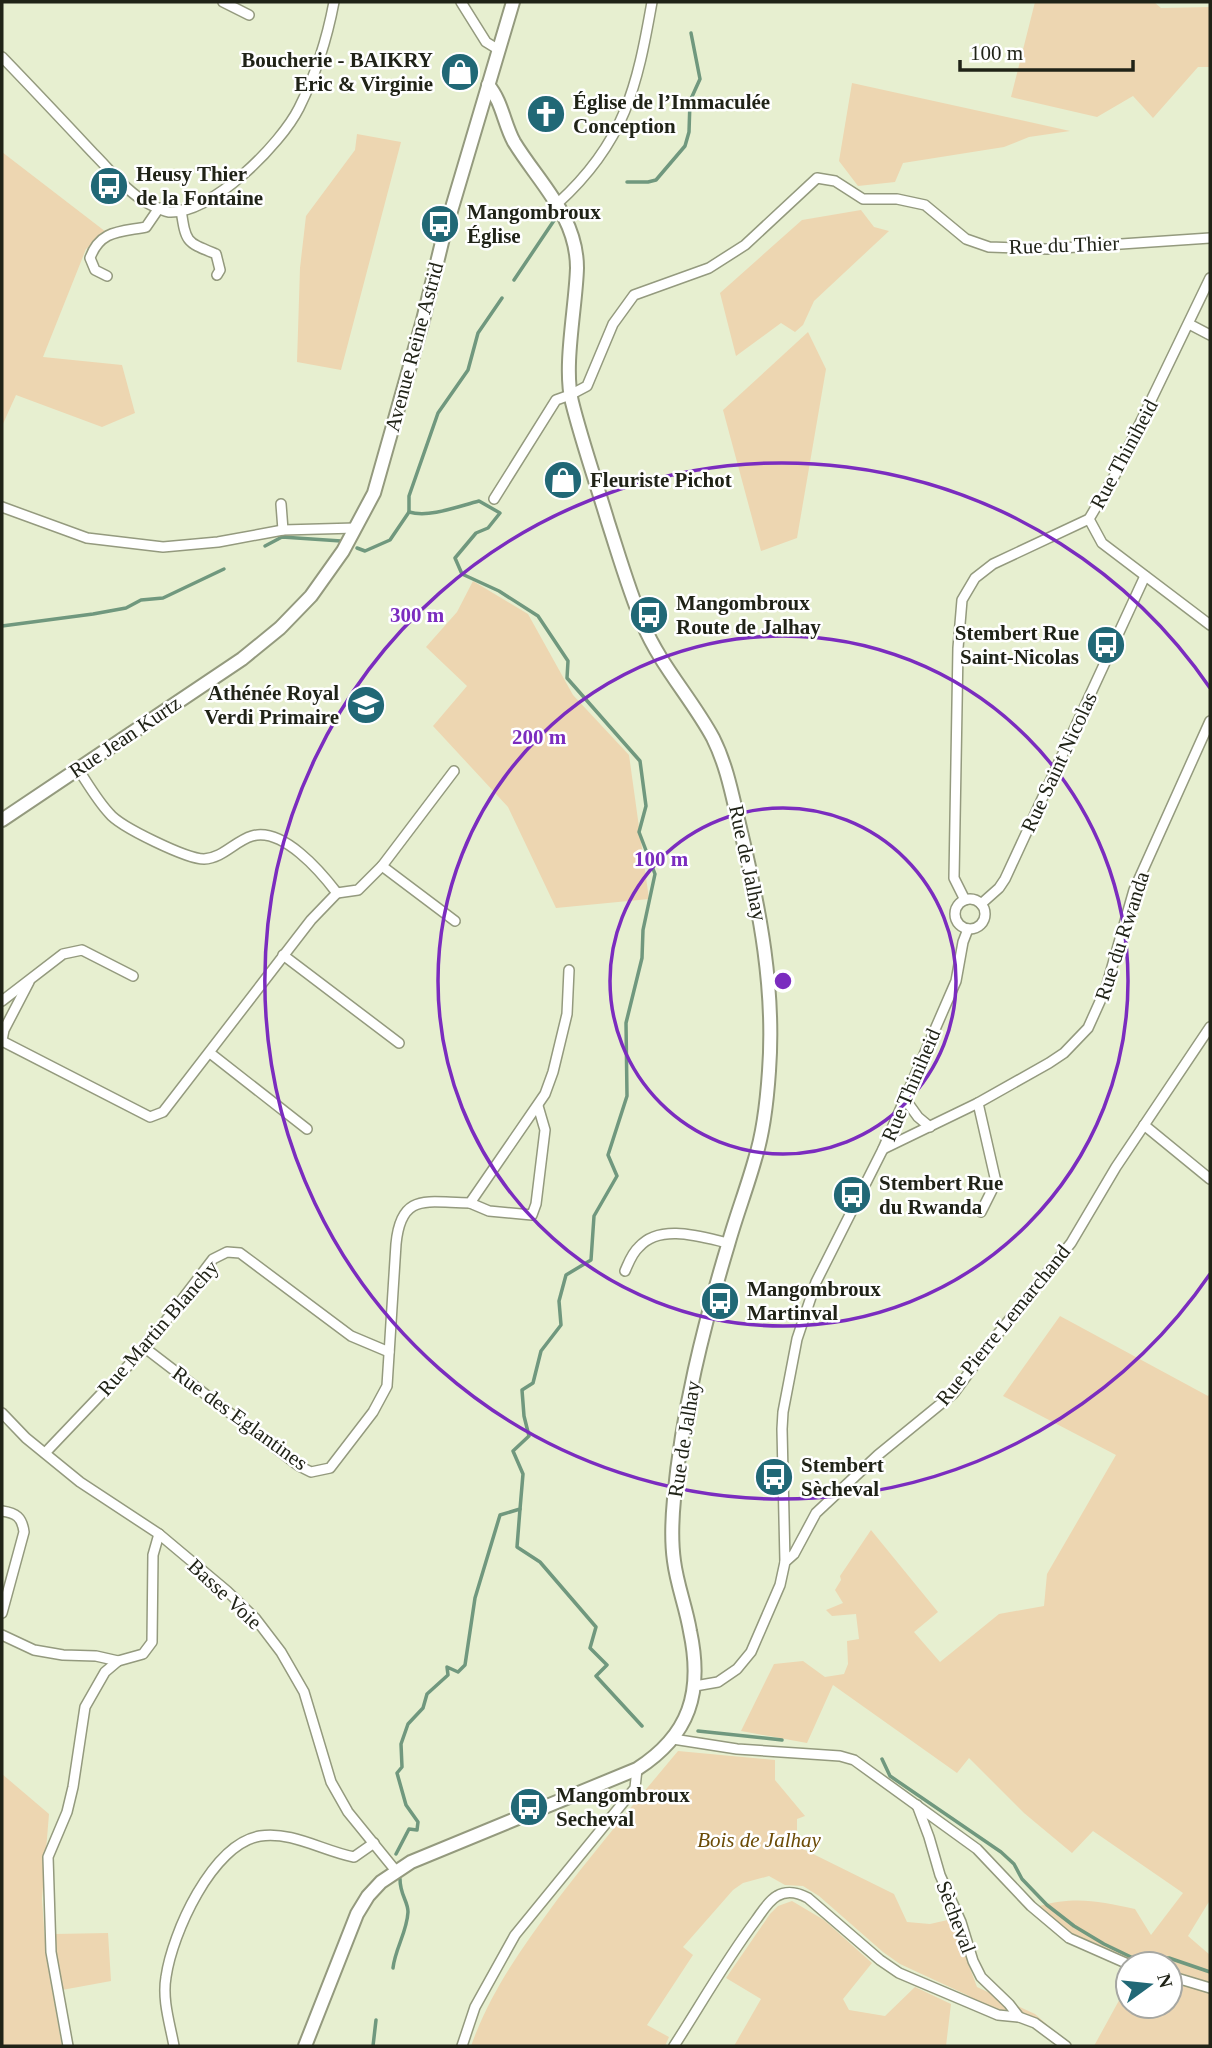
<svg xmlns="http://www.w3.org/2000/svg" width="1212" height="2048" font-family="Georgia,serif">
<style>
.green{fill:#edd6b1}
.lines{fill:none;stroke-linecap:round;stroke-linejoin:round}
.stream{stroke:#70987e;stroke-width:3.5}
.street-casing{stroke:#949a7e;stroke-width:12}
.secondary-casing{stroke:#949a7e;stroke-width:16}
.street{stroke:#fff;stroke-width:9}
.secondary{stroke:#fff;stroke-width:12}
.ring{fill:none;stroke:#7b2cbf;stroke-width:3.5}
.labels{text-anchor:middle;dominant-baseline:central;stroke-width:5;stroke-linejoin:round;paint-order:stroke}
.poi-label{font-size:21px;font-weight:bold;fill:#202317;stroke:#fff;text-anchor:start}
.street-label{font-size:21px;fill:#202317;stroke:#fff}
.park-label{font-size:21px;font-style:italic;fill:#6b4b06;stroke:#fff}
.centre{fill:#7b2cbf;stroke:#fff;stroke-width:3.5}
.ring-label{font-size:21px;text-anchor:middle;font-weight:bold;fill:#7b2cbf;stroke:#fff;stroke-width:5;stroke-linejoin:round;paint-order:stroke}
</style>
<rect width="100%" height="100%" fill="#e7efd0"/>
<g class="green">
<polygon points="1035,2 1154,2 1161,8 1210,7 1210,67 1198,67 1153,118 1133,96 1097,117 1011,97"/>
<polygon points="852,83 1070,131 1029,137 1004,147 903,163 895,182 858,186 839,161"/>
<polygon points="357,134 401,142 341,370 297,362 300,268 306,216 355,150"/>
<polygon points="2,152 106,232 86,249 43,357 122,365 135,413 102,427 16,395 2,426"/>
<polygon points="861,210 874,227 889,231 814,301 803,325 795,332 781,323 736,356 720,293 802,220"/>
<polygon points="808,332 826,369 797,538 761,551 723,410"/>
<polygon points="473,581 528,614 573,695 629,755 649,899 556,908 508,807 433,726 467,686 426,647 457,612"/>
<path d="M 1060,1316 L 1208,1396 L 1210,1393 L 1210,1900 L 1188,1936 L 1210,1955 L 1210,2046 L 1094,2046 L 1128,1984 L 1128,2006 L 1170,2006 L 1170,1964 L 1128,1964 L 1128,1970 L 1067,1935 L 1039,1906 C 1075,1896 1099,1901 1135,1909 L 1151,1935 L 1183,1893 L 1093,1831 L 1072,1853 L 1024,1813 L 969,1758 L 957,1773 L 833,1685 L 807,1743 L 741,1731 L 774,1664 L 803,1661 L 825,1677 L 844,1674 L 848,1664 L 847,1641 L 859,1639 L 856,1614 L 832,1616 L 826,1610 L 843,1603 L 835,1590 L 841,1580 L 840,1576 L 871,1530 L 938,1612 L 914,1632 L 940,1662 L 999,1614 L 1044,1606 L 1047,1574 L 1116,1455 L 1003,1396 Z"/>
<path d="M 678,1751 L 775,1760 L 775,1780 L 805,1816 L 797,1819 L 797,1837 L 803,1849 L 894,1894 L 907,1922 L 930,1924 L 952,1919 L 977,1987 L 1035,2014 L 1071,2046 L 1061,2046 L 1039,2028 L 1007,2019 L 967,1995 L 900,1964 L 883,1952 L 819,1896 L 803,1886 L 785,1885 L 769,1876 L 743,1883 L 733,1890 L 683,1947 L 693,1955 L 647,2025 L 669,2037 L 665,2046 L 471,2046 C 491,1990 522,1948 557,1900 C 596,1849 637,1800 678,1751 Z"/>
<polygon points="2,1774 49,1814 42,1899 46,1955 62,2046 2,2046"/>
<polygon points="792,1901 824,1920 872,1963 843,1999 849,2010 885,2016 915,1987 951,2004 946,2046 734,2046 761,1999 726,1978 770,1914 778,1906"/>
<polygon points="108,1933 111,1981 62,1990 54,1934"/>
</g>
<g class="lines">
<g class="stream">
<polyline points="627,182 648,182 656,180 685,146 689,132 690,101 700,79 691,33"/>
<polyline points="514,280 555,219"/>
<polyline points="265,546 282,537 341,541"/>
<polyline points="357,548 365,551 390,540 409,512 409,496 438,413 468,370 478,333 502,298"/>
<polyline points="2,626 93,614 126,608 141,600 163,598 224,569"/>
<polyline points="520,1509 517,1547 540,1562 596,1627 590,1648 607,1665 596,1676 642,1726"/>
<polyline points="698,1731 782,1740"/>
<polyline points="882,1759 890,1776 1001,1852 1014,1864 1022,1879 1047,1905 1074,1926 1104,1944 1133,1958 1169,1958 1210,1972"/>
<path d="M 396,1854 L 409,1829 L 417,1830 L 418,1822 L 406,1805 L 397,1773 L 402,1767 L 401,1744 L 408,1724 L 423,1708 L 427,1694 L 448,1675 L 447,1667 L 458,1672 L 465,1665 L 475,1598 L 500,1515 L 520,1509 L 523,1474 L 513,1451 L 529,1436 L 524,1416 L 522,1390 L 533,1383 L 541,1351 L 561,1325 L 559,1301 L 566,1275 L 591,1260 L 594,1216 L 617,1176 L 608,1155 L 627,1096 L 626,1023 L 642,958 L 643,930 L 655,874 L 639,832 L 646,806 L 640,761 L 567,678 L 568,661 L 538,616 L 499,591 L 462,574 L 455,558 L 476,533 L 488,528 L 500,513 L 479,501 C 459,506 430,518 409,512"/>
<path d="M 393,1968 C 395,1949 407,1932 408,1912 C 408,1901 400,1895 400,1879"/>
<polyline points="373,2046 376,2020"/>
</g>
<g class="street-casing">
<g id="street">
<polyline points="223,2 249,15"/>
<polyline points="461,2 486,42 499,50"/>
<path d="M 2,57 C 33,89 63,121 94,154 C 111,171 128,193 149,204 C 155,207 163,211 169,212 C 212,214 281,144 299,108 C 316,74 327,39 334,2"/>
<path d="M 558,203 C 625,142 637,87 652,2"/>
<path d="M 181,210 C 186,243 186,242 216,254 L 220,270 L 217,275"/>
<path d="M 107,276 L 95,270 L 90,258 C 100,230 120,232 146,227 L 159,208"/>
<polyline points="1189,324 1210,335"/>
<polyline points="494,499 556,400 570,395 587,386 613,324 634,295 709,268 745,245 817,178 835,181 863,199 897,199 925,205 966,239 989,247 1047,249 1210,238"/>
<polyline points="281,504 283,530"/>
<polyline points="2,507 87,538 163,547 218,542 283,530 356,528"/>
<polyline points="1089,519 1102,543 1210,625"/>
<polyline points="382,866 455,921"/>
<polyline points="337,893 358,890 382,866 454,771"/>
<circle cx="970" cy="914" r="15"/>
<polyline points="965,900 954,878 958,648 962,600 975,578 993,564 1089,519 1115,475 1210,278"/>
<polyline points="981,904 999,888 1005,879 1145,576"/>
<polyline points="283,955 399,1043"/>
<polyline points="2,1001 63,954 82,950 133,976"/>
<polyline points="2,1040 4,1030 29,982"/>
<path d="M 2,1041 L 150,1117 L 163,1112 L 311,920 L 337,893 C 321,872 283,827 252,836 C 235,841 223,858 204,859 C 187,859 120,827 109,813 C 97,800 88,784 78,769"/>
<polyline points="210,1053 307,1129"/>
<polyline points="905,1099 918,1117 930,1127"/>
<polyline points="1144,1125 1210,1179"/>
<polyline points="883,1149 978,1103"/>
<polyline points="470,1203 489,1211 532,1215 536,1204 545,1130 538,1106"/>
<polyline points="981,1212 996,1182 978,1103 1049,1063 1064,1053 1088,1028 1106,988 1134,890 1210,721"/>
<path d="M 625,1271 C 629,1262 632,1253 639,1247 C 660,1223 702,1237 728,1243"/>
<path d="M 145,1348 L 299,1466 L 311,1472 L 330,1468 L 373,1412 L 387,1386 L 396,1244 C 401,1191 428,1203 470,1203 L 545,1094 L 553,1072 L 567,1014 L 569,970"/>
<polyline points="2,1413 26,1438 80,1482 159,1534 227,1591 255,1618 281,1652 304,1692 331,1782 348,1812 396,1871"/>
<polyline points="45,1453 145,1348 213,1259 227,1252 240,1253 351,1336 389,1352"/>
<path d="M 2,1511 C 16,1513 22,1517 24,1532 L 2,1613"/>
<polyline points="785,1562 782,1429 783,1412 797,1339 816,1282 883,1149 956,981 963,942 968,929"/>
<polyline points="2,1635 34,1650 63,1655 96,1656 118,1661 143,1654 152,1642 153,1555 159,1534"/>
<polyline points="695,1686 718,1682 737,1669 751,1652 780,1585 785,1562 794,1554 816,1513 878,1455 954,1393 993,1340 1071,1243 1116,1167 1210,1027"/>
<polyline points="673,1739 737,1749 840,1756 854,1760 977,1849 1031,1906 1069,1938 1128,1964"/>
<polyline points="917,1805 929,1837 940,1875 961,1922 973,1961 981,1977 1009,2004 1019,2017"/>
<polyline points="1170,1976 1210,1988"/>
<polyline points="68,2046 51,1952 48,1857 67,1812 73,1787 85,1707 105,1672 118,1661"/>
<path d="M 174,2046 C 170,2024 162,2000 166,1977 C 172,1934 212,1844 260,1836 C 292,1831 323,1851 354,1857 L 374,1843"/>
<polyline points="462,2046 475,2007 515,1935 635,1788 637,1769"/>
<path d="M 674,2046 C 701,2004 726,1960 756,1920 C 762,1912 768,1901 777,1896 C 787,1890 799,1893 808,1898 L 880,1960 L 899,1973 L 998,2015 L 1019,2017 L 1035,2023 L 1066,2046"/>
</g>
</g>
<g class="secondary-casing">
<g id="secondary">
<polyline points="2,820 242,659 280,628 311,596 343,551 374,493 423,320 443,238 513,2"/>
<path d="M 305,2046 L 357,1914 L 368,1896 L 381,1882 L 411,1862 L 637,1769 C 690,1735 703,1692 690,1631 C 686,1607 677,1585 674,1561 C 671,1540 672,1520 674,1499 C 682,1412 703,1328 728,1245 C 736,1216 747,1188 755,1159 C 764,1131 767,1101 769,1071 C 775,989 760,911 741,832 C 733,800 728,768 713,738 C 692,699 660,665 643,624 C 629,591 619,556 608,522 C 596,482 582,442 572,402 C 563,367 576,306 577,268 C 577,216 539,183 514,142 C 504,124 502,101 488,85"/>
</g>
</g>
<use href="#street" class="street"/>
<use href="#secondary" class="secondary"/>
</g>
<g class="ring">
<circle cx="783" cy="981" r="173"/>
<circle cx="783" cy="981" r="345"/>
<path d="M1210 1274A518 518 0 1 1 1210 688"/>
</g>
<defs>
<g id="shop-disc" transform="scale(2.0125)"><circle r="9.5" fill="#216876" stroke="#fff"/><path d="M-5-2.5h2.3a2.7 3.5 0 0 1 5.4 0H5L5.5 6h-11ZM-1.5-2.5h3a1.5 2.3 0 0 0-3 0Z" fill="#fff"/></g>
<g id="church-disc" transform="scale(2.0125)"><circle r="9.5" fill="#216876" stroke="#fff"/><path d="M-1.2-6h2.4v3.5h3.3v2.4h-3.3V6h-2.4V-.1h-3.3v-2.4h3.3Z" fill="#fff"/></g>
<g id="bus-disc" transform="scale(2.0125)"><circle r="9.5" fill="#216876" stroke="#fff"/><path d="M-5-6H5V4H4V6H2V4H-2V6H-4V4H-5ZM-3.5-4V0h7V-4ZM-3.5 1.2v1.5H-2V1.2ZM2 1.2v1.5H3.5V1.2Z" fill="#fff"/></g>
<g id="school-disc" transform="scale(2.0125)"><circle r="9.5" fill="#216876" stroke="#fff"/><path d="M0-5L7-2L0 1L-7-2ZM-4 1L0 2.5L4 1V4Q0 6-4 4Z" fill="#fff"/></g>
</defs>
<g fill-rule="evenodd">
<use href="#shop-disc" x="460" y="72"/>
<use href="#church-disc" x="546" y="114"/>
<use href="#bus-disc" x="109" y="186"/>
<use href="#bus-disc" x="440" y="224"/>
<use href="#shop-disc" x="563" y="480"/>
<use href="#bus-disc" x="649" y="615"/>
<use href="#bus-disc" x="1106" y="645"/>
<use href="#school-disc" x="366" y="705"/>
<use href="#bus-disc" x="852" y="1195"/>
<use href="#bus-disc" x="720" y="1301"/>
<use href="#bus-disc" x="774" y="1477"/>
<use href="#bus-disc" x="529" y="1807"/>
</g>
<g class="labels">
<g class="poi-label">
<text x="433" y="60" text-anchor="end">Boucherie - BAIKRY<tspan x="433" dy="24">Eric &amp; Virginie</tspan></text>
<text x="573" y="102">Église de l’Immaculée<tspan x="573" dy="24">Conception</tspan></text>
<text x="136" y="174">Heusy Thier<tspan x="136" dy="24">de la Fontaine</tspan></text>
<text x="467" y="212">Mangombroux<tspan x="467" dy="24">Église</tspan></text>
<text x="590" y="480">Fleuriste Pichot</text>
<text x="676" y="603">Mangombroux<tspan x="676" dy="24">Route de Jalhay</tspan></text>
<text x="1079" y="633" text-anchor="end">Stembert Rue<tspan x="1079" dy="24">Saint-Nicolas</tspan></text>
<text x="339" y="693" text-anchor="end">Athénée Royal<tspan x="339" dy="24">Verdi Primaire</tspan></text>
<text x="879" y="1183">Stembert Rue<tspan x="879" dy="24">du Rwanda</tspan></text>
<text x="747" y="1289">Mangombroux<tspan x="747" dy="24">Martinval</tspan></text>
<text x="801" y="1465">Stembert<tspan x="801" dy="24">Sècheval</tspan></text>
<text x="556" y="1795">Mangombroux<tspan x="556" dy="24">Secheval</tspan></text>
</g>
<g class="street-label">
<text transform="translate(1064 245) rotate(-2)">Rue du Thier</text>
<text transform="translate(414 347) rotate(-75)">Avenue Reine Astrid</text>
<text transform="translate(1124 454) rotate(-62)">Rue Thiniheid</text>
<text transform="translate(125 737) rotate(-34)">Rue Jean Kurtz</text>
<text transform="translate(1059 762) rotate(-65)">Rue Saint Nicolas</text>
<text transform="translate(748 863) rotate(78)">Rue de Jalhay</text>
<text transform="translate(1122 936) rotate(-72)">Rue du Rwanda</text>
<text transform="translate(911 1085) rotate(-67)">Rue Thiniheid</text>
<text transform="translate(1003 1325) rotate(-51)">Rue Pierre Lemarchand</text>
<text transform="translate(158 1328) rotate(-49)">Rue Martin Blanchy</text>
<text transform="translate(240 1418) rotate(36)">Rue des Eglantines</text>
<text transform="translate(684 1439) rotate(-81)">Rue de Jalhay</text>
<text transform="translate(225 1594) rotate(43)">Basse Voie</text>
<text transform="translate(956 1917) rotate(69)">Sècheval</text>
</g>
<g class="park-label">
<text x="759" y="1840">Bois de Jalhay</text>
</g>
</g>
<circle cx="783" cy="981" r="10" class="centre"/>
<g class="ring-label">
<text x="417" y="622">300 m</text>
<text x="539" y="744">200 m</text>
<text x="661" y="866">100 m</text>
</g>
<rect width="1212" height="2048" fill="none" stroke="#202317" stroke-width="7"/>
<g transform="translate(1149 1985) rotate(75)"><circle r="33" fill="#ffffff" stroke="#a6a7a2" stroke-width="2"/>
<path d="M0-5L12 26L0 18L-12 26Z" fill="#216876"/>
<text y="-10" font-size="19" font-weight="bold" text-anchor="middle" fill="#202317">N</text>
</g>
<path d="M960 60v10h173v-10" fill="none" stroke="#202317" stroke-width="3.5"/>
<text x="970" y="60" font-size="21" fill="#202317" stroke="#ffffff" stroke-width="5" paint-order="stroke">100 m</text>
</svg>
